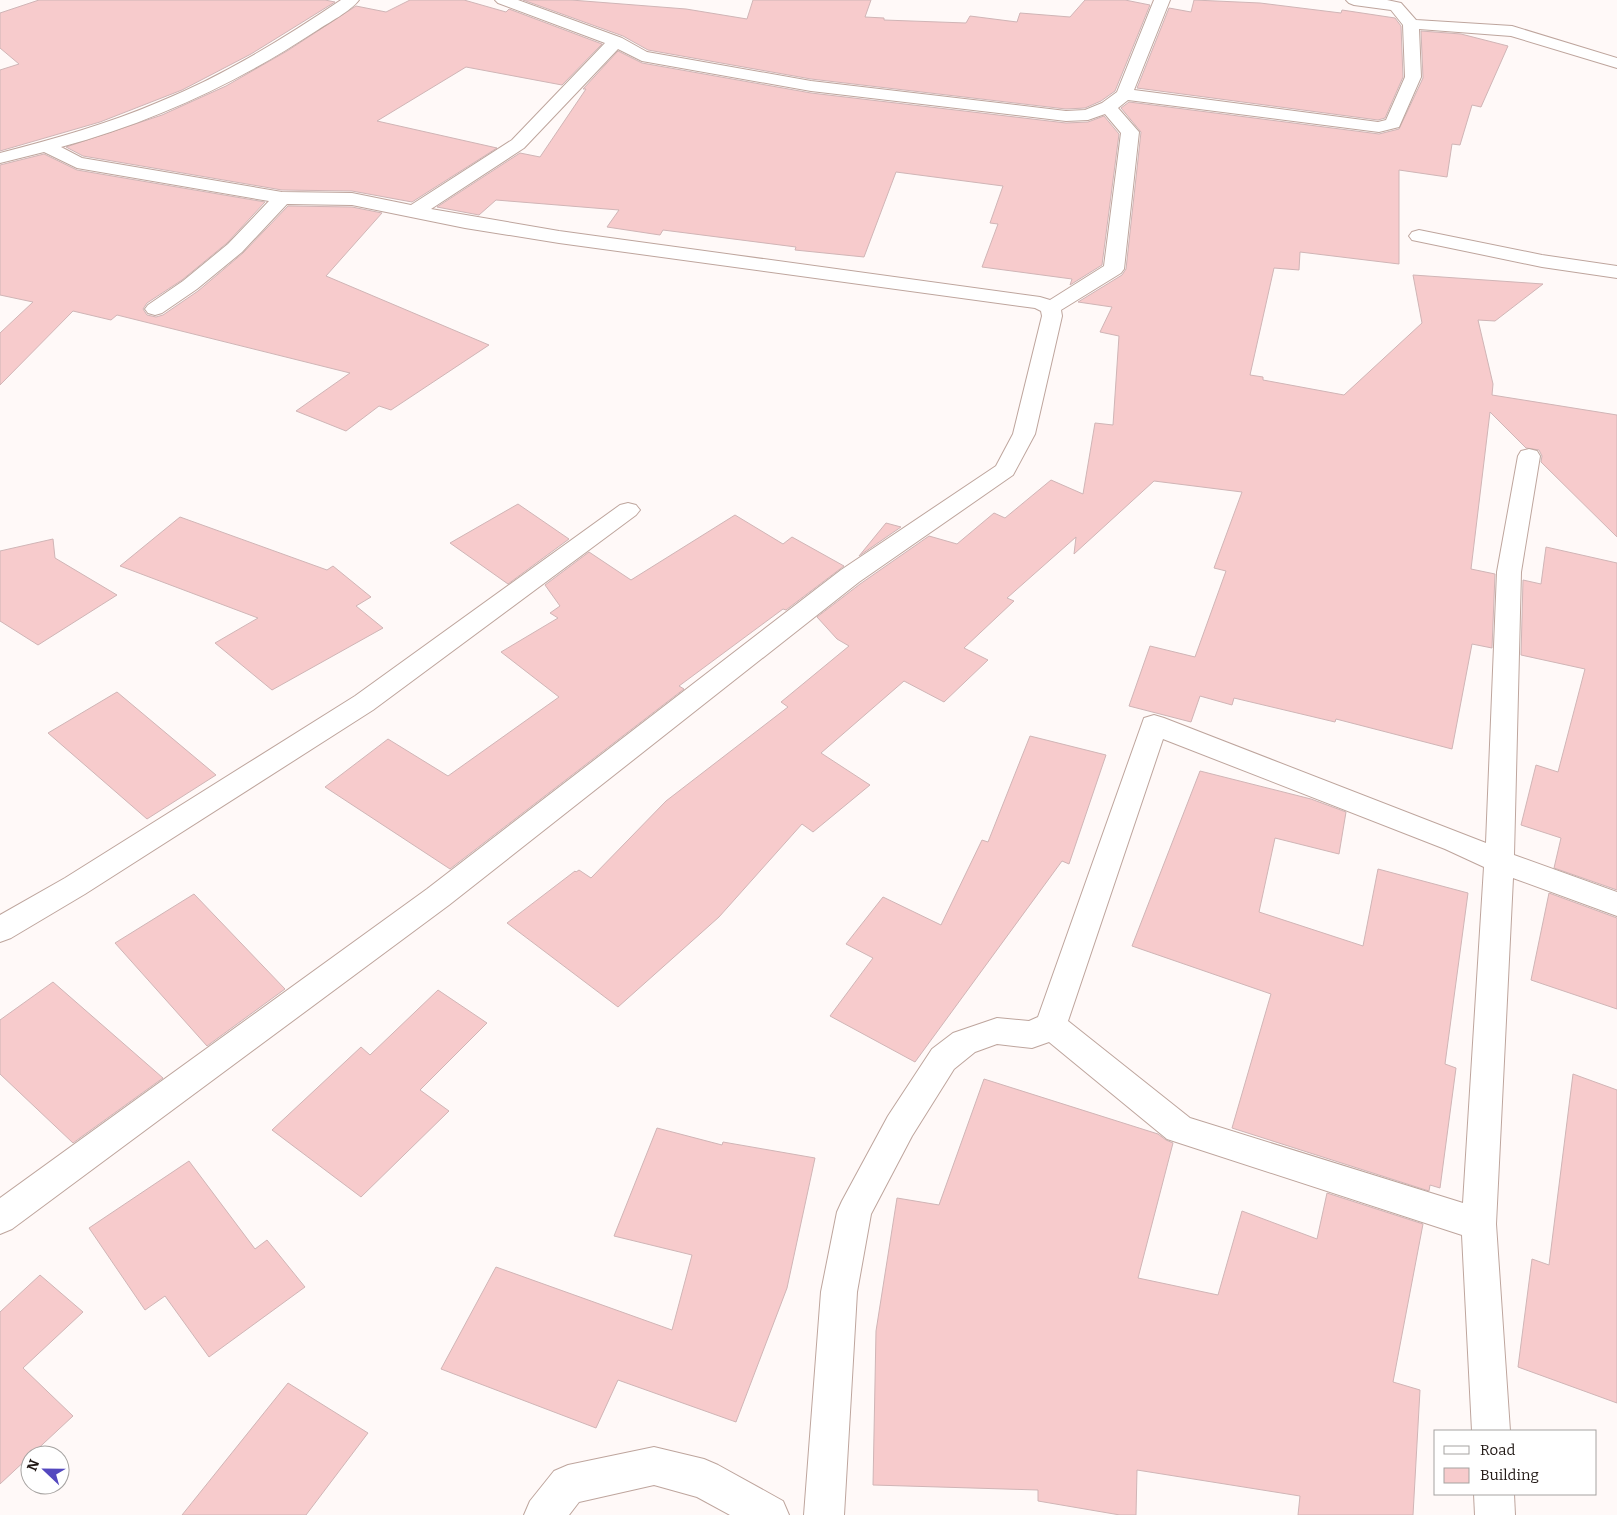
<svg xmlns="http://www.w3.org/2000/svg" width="1617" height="1515" font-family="Bitter,serif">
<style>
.building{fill:#f7cbcc;stroke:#d0b5b6}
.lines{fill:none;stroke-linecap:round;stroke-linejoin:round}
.minor-casing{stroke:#bea59d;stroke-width:2}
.minor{fill:#fff;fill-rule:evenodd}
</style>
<rect width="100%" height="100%" fill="#fff9f8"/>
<g class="building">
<polygon points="39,0 325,0 335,2 251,54 182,90 100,122 0,151 0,70 19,64 0,48 0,13"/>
<polygon points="410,0 464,0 506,12 509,9 602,44 562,85 466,67 377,121 497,148 412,202 352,191 282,190 83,156 66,147 162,115 226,86 287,51 356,6 386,12"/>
<polygon points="523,0 571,0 686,9 747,19 753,0 871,0 865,17 884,18 884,20 966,23 970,16 1017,22 1020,13 1070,17 1085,0 1125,0 1150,5 1115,91 1101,101 1085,108 1066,109 811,79 648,50 623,36"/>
<polygon points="1194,0 1260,3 1341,13 1342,10 1395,18 1401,26 1403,77 1385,118 1378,120 1137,88 1169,8 1191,12"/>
<polygon points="1421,31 1461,34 1508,46 1481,107 1472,105 1460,145 1452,144 1447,177 1399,170 1399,264 1300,252 1299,270 1274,268 1250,375 1263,377 1263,380 1344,395 1422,323 1413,275 1543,284 1495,321 1478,320 1493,384 1492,395 1617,415 1617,537 1541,462 1542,456 1539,450 1526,448 1490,412 1471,569 1495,574 1492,648 1472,644 1452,749 1336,719 1335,722 1234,698 1232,705 1200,696 1191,722 1129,706 1150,646 1195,657 1226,571 1214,568 1242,492 1154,481 1074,554 1076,537 1007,598 1014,601 964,648 988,660 944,702 904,681 821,753 870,785 813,832 802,824 719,917 618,1007 507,923 575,871 576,872 579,870 591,878 666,801 788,707 781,702 849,646 837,639 817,617 860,584 929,536 957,544 994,513 1005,518 1051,480 1083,494 1095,423 1113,425 1119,336 1100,332 1112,307 1078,302 1122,275 1126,269 1141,132 1121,108 1129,102 1379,134 1399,129 1423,78"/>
<polygon points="618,51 642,63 811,93 1066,123 1088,122 1104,116 1119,134 1102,265 1070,285 1072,279 982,267 998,224 990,223 1003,186 896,172 864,257 795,250 796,247 663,230 660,235 607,227 619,210 496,200 479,215 437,207 520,153 540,157 586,89 583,89"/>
<polygon points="44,154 77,170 265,202 227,243 182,280 147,303 143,309 147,315 156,317 163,315 198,291 243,253 288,206 352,207 382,213 326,276 489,345 391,410 379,406 346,431 296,411 350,373 117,315 111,320 73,311 0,385 0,333 33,302 0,295 0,165"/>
<polygon points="518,504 569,539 508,584 450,543"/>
<polygon points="735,515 783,544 792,537 844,566 786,610 783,609 679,686 684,689 450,869 325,787 388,739 448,776 559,697 501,652 558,618 550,613 560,606 545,585 589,552 631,580"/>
<polygon points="180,517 327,570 333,566 371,597 356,606 383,628 272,690 215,643 258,618 120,566"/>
<polygon points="886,523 901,527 859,556"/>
<polygon points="53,539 55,558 117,595 38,645 0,621 0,551"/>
<polygon points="1546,547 1617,563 1617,890 1554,868 1561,838 1521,825 1536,765 1558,772 1585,669 1521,655 1523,580 1541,584"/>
<polygon points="117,692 216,775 147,819 48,733"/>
<polygon points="1030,736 1106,755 1069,864 1062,861 915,1062 830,1016 873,958 846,944 883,897 941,925 982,840 988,842"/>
<polygon points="1200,771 1311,799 1346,812 1339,854 1275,838 1259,912 1363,946 1378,869 1468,893 1445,1064 1456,1068 1440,1188 1430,1185 1429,1191 1232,1128 1271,994 1132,946"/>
<polygon points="1549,893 1617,918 1617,1009 1531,980"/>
<polygon points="194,894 285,989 207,1046 115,943"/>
<polygon points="53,982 163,1078 73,1143 0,1074 0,1020"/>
<polygon points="438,990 487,1023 420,1090 449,1111 361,1197 272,1130 361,1047 370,1055"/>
<polygon points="1573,1074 1617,1090 1617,1403 1518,1367 1532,1259 1549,1265"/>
<polygon points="984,1079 1158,1134 1166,1140 1173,1143 1138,1278 1218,1295 1242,1211 1317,1239 1327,1193 1423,1224 1393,1382 1420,1390 1413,1515 1298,1515 1300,1496 1137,1470 1136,1515 1120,1515 1038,1501 1038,1490 873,1485 876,1331 897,1198 939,1205"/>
<polygon points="657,1128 722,1145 723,1142 815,1158 787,1288 736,1422 618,1380 596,1428 441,1369 496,1267 672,1330 692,1255 614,1236"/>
<polygon points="189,1161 255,1249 267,1240 305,1287 209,1357 165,1296 145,1310 89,1228"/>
<polygon points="40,1275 83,1312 23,1368 73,1416 0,1484 0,1312"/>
<polygon points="288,1383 368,1433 306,1515 182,1515"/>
</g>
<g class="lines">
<g class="minor-casing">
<g id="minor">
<path d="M 341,0 L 359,0 C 351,11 328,23 316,31 C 237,83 153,122 61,147 L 82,158 L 282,192 L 352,193 L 411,205 L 512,140 L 605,43 L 498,3 L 495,0 L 518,0 L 622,38 L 647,52 L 811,81 L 1066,111 L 1085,110 L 1102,103 L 1117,92 L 1154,0 L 1170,0 L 1134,90 L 1378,122 L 1386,120 L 1405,77 L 1403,25 L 1391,10 L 1354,5 L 1349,3 L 1346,0 L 1387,0 L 1401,3 L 1416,20 L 1512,26 L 1617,58 L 1617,68 L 1511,36 L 1419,29 L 1421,77 L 1399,127 L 1379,132 L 1128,100 L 1118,108 L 1139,132 L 1124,269 L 1121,273 L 1061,310 L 1062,316 L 1035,434 L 1013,475 L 859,582 L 449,905 L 12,1229 L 0,1234 L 0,1198 L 427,889 L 841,570 L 996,466 L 1013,434 L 1042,316 L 1041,311 L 1035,308 L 559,243 L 465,228 L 352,205 L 287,204 L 242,252 L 197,289 L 162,313 L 155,315 L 148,313 L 145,309 L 148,305 L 183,281 L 228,244 L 269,201 L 77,168 L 44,152 L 0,163 L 0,153 C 54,139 108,124 159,102 C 223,76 283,39 341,0 ZM 618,49 L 642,61 L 811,91 L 1066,121 L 1088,120 L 1105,114 L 1121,133 L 1104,266 L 1050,300 L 1040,297 L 559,231 L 431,209 L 524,148 Z"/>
<polygon points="1419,230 1542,255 1617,266 1617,278 1542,267 1412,240 1409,236 1412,232"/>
<path d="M 1529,449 L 1537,451 L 1540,456 L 1521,572 L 1514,855 L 1617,892 L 1617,916 L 1513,878 L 1496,1224 L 1510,1431 L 1472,1431 L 1462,1235 L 1167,1139 L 1049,1042 L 1032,1048 L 997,1044 L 975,1052 L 954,1069 L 912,1136 L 871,1214 L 857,1292 L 844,1515 L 804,1515 L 821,1292 L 837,1212 L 842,1201 L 888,1116 L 932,1049 L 953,1033 L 997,1018 L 1029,1021 L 1038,1017 L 1144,718 L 1154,715 L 1164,718 L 1486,843 L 1497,572 L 1518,456 L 1521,451 ZM 1163,739 L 1445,849 L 1484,867 L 1463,1203 L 1190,1118 L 1068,1021 Z"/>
<polygon points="628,503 636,505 640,510 636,515 373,710 85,894 11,938 0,942 0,915 65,878 355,696 620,505"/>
<polygon points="654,1447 704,1459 718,1465 783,1501 789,1515 730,1515 697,1497 654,1485 579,1502 569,1515 524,1515 530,1501 554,1471 568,1465"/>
<polygon points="1474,1494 1514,1494 1515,1515 1475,1515"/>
</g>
</g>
<use href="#minor" class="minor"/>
</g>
<rect x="1434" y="1430" width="162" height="65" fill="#ffffff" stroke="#a6a3a1"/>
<rect x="1444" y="1446" width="25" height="8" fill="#ffffff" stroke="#a6a3a1"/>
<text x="1480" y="1455" font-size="15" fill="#211815">Road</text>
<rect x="1444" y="1468" width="25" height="15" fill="#f7cbcc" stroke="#a6a3a1"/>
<text x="1480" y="1480" font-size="15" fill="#211815">Building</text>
<g transform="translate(45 1470) rotate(292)"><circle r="24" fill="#ffffff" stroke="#a6a3a1"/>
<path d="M0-4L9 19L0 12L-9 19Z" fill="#5448bf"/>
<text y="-8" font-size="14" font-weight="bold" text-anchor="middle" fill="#211815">N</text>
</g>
</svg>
